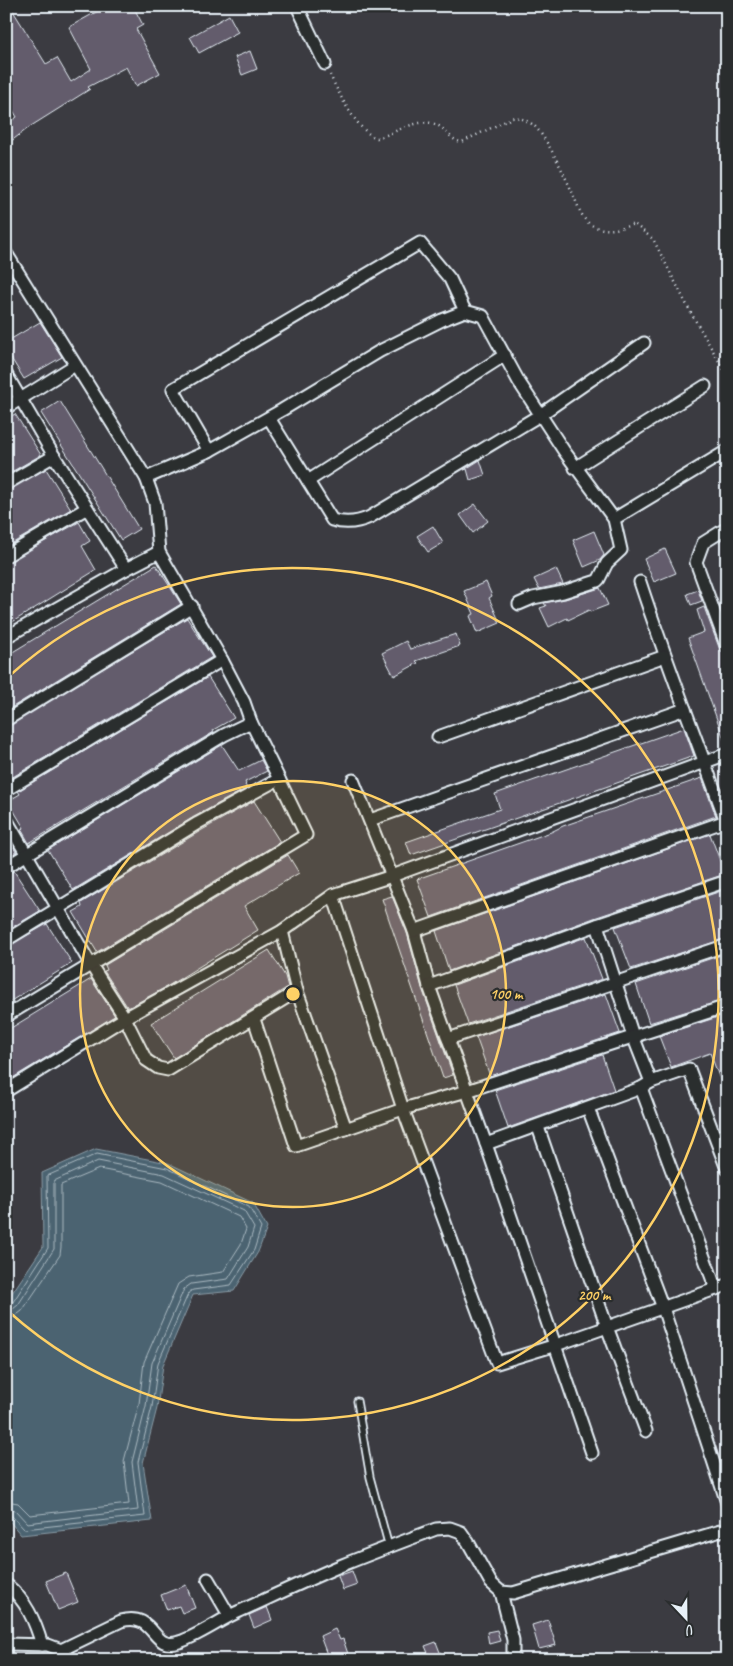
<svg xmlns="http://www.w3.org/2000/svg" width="733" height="1666" font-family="Caveat,sans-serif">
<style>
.water{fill:#4c6471;stroke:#8a9ca7}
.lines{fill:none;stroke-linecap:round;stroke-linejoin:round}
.shore{stroke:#aab9c2;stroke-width:1}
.building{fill:#635c6c;stroke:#e8f1f8}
.service-casing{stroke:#e8f1f8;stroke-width:9}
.minor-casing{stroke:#e8f1f8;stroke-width:15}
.path{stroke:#e8f1f8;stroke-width:2.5;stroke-dasharray:1 4;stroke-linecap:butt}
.service{stroke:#2a2d2e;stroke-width:5.5}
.minor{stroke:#2a2d2e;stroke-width:11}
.ring{fill:none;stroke:#ffd166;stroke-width:2.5}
.centre{fill:#ffd166;stroke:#2a2d2e;stroke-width:2.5}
.ring-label{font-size:15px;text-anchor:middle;font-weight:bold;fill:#ffd166;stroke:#2a2d2e;stroke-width:4.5;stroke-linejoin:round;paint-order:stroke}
</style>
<rect width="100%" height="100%" fill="#3b3b41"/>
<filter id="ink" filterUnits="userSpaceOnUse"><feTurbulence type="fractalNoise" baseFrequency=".02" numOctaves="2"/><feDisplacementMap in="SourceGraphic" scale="10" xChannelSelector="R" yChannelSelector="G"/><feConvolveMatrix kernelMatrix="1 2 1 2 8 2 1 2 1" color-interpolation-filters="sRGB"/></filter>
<g filter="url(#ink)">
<polygon class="water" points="96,1149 168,1163 253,1203 267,1228 258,1252 234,1291 193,1295 163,1365 157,1408 143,1463 152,1521 21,1535 6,1517 6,1302 43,1247 42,1173"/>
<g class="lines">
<g class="shore">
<polyline points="6,1304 13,1302 48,1248 47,1176 97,1154 167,1168 249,1207 261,1228 254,1250 231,1285 193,1290 189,1292 158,1363 152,1407 138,1462 145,1516 24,1529 12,1516 6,1514"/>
<polyline points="6,1310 13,1309 18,1305 54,1249 54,1181 98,1161 164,1174 244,1211 254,1228 248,1247 228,1279 191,1284 184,1289 152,1363 146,1406 132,1462 138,1510 27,1523 15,1510 6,1508"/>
<polyline points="6,1318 14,1317 22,1311 60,1255 61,1247 61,1185 99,1169 162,1181 239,1217 246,1229 241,1244 223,1272 189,1277 178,1284 144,1362 139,1404 124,1461 129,1504 30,1515 18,1503 6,1501"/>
</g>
</g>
<g class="building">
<polygon points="6,6 10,6 46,64 57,58 71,82 91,69 69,27 98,11 96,6 133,6 143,25 136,29 160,73 136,86 126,67 88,87 90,89 31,126 6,145 6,125 17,117 6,99"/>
<polygon points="229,15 238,32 199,53 190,37"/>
<polygon points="250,51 257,69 242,75 235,57"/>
<polygon points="40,322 62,357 24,379 6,350 6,342"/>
<polygon points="60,401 139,529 121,540 41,413"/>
<polygon points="15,414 41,455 6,475 6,419"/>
<polygon points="480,460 485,475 470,480 467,469 464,470"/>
<polygon points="46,469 71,509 6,547 6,491"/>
<polygon points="475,504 488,521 473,533 460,515"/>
<polygon points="79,522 90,541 82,546 96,570 6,626 6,563"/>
<polygon points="433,526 443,543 428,552 417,536"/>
<polygon points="594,531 604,555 600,560 584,567 573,540"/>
<polygon points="665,549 676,573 654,582 644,559"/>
<polygon points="156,565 181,604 6,711 6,656"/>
<polygon points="556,569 563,584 539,589 534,579"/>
<polygon points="486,582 492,596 489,598 500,623 477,633 470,616 474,614 464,591"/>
<polygon points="600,588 608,605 590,612 589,610 568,620 567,618 549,627 540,608 546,606 544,603 565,599"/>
<polygon points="698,590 702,601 691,605 687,594"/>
<polygon points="704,607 720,650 724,654 727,662 727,742 725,742 688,638 704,632 697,610"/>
<polygon points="187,618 212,657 11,778 6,771 6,727"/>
<polygon points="456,634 460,646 416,661 418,663 394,676 382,653 406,641 410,649"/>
<polygon points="208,677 234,718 213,730 214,732 29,843 21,829 24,828 8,801 20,794 18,791"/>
<polygon points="684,728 694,756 411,855 406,842 500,809 495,794"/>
<polygon points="222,745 239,771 261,760 267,771 245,782 246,784 245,785 247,788 194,817 73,890 48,850"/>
<polygon points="702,778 716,816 431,917 417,879 551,832 563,826"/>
<polygon points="254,801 280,842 97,952 73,912 82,907 81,903 202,830"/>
<polygon points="6,834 16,852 6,858"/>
<polygon points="710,834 725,874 594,918 449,971 436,931"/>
<polygon points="288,855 299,873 244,906 258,930 168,986 128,1008 104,971 107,970 105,965"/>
<polygon points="14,871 40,911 6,931 6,874"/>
<polygon points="727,889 727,938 631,969 615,927"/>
<polygon points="392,896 407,933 422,988 453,1075 443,1078 382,899"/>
<polygon points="47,924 72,963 6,1004 6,947"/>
<polygon points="586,937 602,979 468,1024 454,985"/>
<polygon points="269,950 285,976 288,987 174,1058 151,1023"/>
<polygon points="727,953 727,999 649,1023 636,984"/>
<polygon points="91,979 115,1016 6,1082 6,1031"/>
<polygon points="606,994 620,1033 490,1076 476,1037"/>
<polygon points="727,1014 727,1094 726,1095 710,1053 671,1067 659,1036"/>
<polygon points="602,1055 614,1090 508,1128 495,1090"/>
<polygon points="352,1571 357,1585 343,1590 338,1576"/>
<polygon points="66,1573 78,1602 58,1610 46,1581"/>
<polygon points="186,1585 195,1608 182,1613 179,1606 167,1610 161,1595"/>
<polygon points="267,1607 272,1620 254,1628 249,1615"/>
<polygon points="548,1620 556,1645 539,1649 532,1625"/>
<polygon points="335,1629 340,1640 343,1639 348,1654 329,1660 320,1636"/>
<polygon points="497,1630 500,1641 489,1644 487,1632"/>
<polygon points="436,1642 443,1660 431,1660 425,1646"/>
</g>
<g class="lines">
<g class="service-casing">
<polyline id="service" points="357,1401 370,1477 389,1547"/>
</g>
<g class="minor-casing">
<g id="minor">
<polyline points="297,6 325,64"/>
<polyline points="6,253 146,478 155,503 159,552 222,660 244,702 251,722"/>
<polyline points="6,374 54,456 126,569"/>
<polyline points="6,408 75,365"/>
<path d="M 269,418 L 332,520 C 345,524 357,523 370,517 L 540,415 L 644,343"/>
<polyline points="209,451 173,389 420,243 450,279 465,311"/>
<polyline points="575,468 705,386"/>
<polyline points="146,478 209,451 282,410 380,351 442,320 465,311 483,316 519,382 564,451 614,519 621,550 607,563 599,579 597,581 563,592 533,598 519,604"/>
<polyline points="308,481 505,355"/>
<polyline points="6,484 54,456"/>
<polyline points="614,519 727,451"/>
<polyline points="727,528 703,543 696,562 727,647"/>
<polyline points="6,556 87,508"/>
<path d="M 640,582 C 667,664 698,743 727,824"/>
<polyline points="6,637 126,569 159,552"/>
<polyline points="6,720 192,606"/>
<polyline points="438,737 665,656"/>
<polyline points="353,780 414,931 429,986 486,1144 592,1453"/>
<polyline points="6,790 222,660"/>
<polyline points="6,819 91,965 125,1018 146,1060 158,1068 168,1070 297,991 282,931"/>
<polyline points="370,820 685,709"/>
<polyline points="6,867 224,735 251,722 279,779 198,823 6,940"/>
<polyline points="333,895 403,1109 497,1363 556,1345 727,1285"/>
<polyline points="597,925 633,1036 651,1082"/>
<polyline points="414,931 726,821"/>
<polyline points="429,986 597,925 727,881"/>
<polyline points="297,991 346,1129"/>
<polyline points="6,1016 306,835 279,779"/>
<polyline points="254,1019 296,1146 403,1109 467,1091 727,1006"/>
<polyline points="448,1039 727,945"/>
<polyline points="641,1088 716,1289"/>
<polyline points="6,1091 125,1018 282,931 333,895 392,876 727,754"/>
<polyline points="588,1108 663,1308 727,1503"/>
<polyline points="538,1127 607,1327 646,1431"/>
<polyline points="486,1144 641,1088 651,1082 689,1069 727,1169"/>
<polyline points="208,1579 229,1615"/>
<path d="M 6,1584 C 26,1600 35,1621 42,1645"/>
<polyline points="501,1592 513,1640 513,1660"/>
<polyline points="6,1644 48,1645 61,1650 71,1660"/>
<path d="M 61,1650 L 121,1621 C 156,1611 151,1652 179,1642 C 198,1636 221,1619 240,1611 C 273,1596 307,1580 340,1566 C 372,1553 404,1541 436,1529 L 450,1528 L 461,1532 L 468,1542 L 491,1583 L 501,1592 L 513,1593 L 727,1529"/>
</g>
</g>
<path class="path" d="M 330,75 C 338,92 358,133 377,138 C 394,134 419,116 437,125 C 448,130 449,140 462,142 L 514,117 C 521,118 526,120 532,124 C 545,133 566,178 573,194 C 577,203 581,218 590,224 C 603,233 621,229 634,224 L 653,239 L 691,313 L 727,375"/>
<use href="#service" class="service"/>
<use href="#minor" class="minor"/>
</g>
</g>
<circle cx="293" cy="994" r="213" fill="#ffd166" fill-opacity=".12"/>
<g class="ring">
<circle cx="293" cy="994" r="213"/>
<path d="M8 677A426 426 0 1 1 8 1311"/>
</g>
<circle cx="293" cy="994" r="8" class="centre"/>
<g class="ring-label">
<text x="506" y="999">100 m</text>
<text x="594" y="1300">200 m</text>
</g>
<rect width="733" height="1666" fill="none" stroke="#2a2d2e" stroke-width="25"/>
<rect x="12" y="12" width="708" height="1641" fill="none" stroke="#e8f1f8" stroke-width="2" filter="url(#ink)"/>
<g transform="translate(686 1618) rotate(158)" stroke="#2a2d2e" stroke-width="4" paint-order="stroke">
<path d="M0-4L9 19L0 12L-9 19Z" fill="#e8f1f8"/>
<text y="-8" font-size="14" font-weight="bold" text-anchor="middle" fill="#e8f1f8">U</text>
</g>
</svg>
